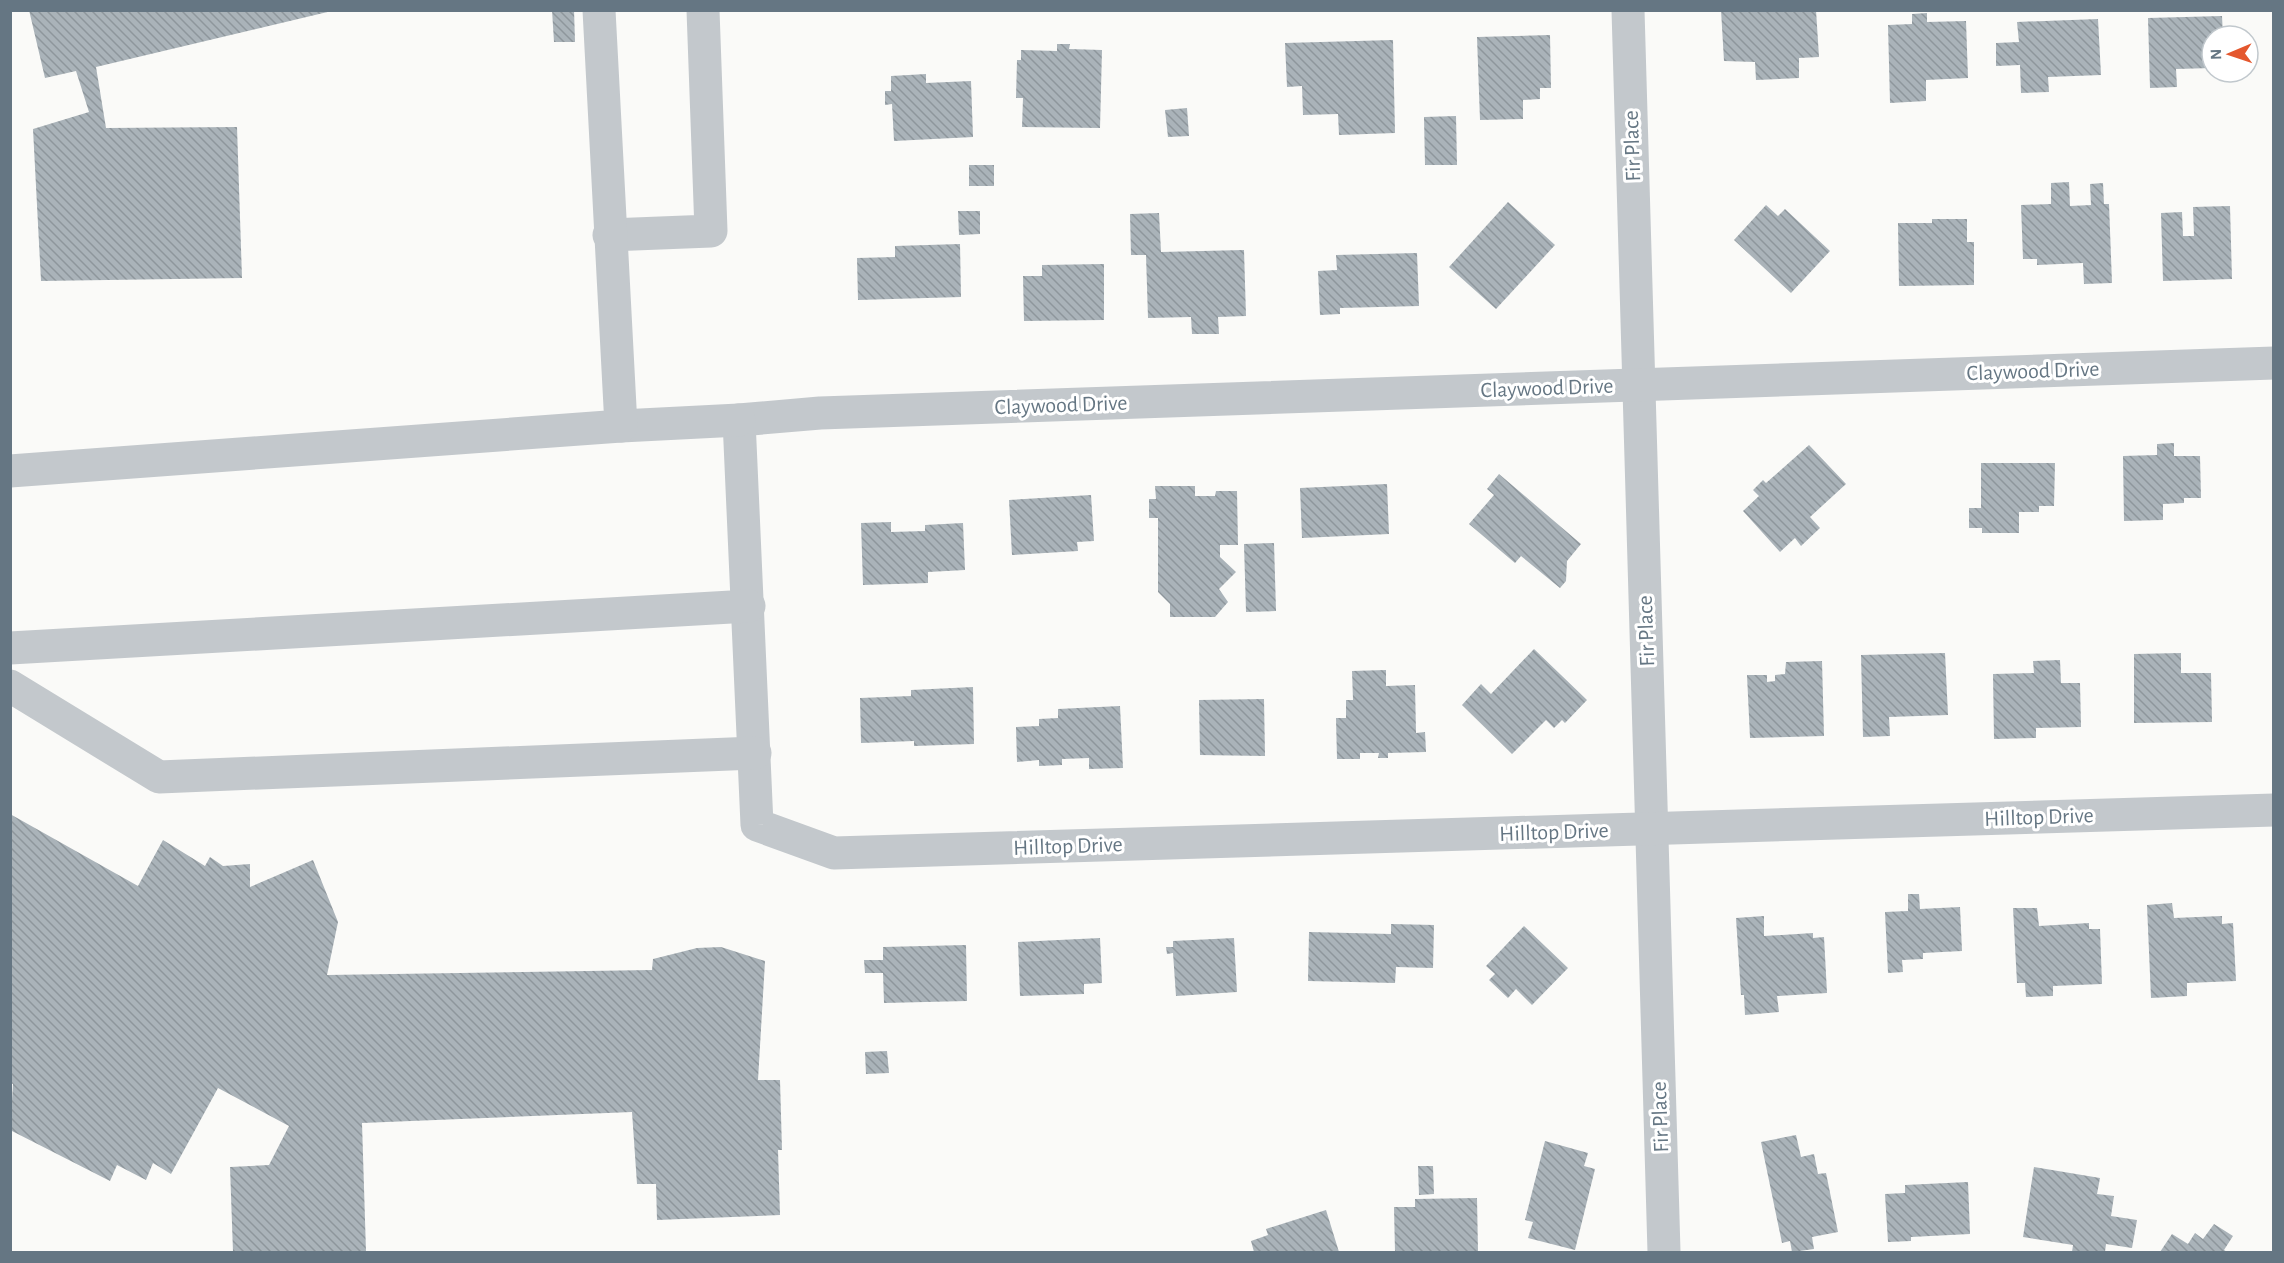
<svg xmlns="http://www.w3.org/2000/svg" width="2284" height="1263" font-family="'Alegreya Sans',sans-serif">
<style>
.building{fill:url(#building-back-hatch)}
.lines{fill:none;stroke-linecap:round;stroke-linejoin:round}
.minor{stroke:#c3c8cc;stroke-width:33}
.labels{text-anchor:middle;dominant-baseline:central;stroke-width:6;stroke-linejoin:round;paint-order:stroke}
.street-label{font-size:22px;fill:#657683;stroke:#fff}
</style>
<defs>
<pattern id="building-back-hatch" width="6" height="6" patternUnits="userSpaceOnUse" patternTransform="scale(1.5)"><rect width="6" height="6" fill="#aab3b9"/><path d="M-1 5l2 2M0 0l6 6M5-1l2 2" fill="none" stroke="#8e969c"/></pattern>
</defs>
<rect width="100%" height="100%" fill="#fafaf8"/>
<g class="building">
<polygon points="29,10 336,10 96,67 106,128 237,127 242,278 41,281 33,129 89,112 76,71 45,78"/>
<polygon points="552,10 574,10 575,42 554,42"/>
<polygon points="1721,10 1816,10 1819,57 1799,58 1799,78 1756,80 1755,62 1724,61"/>
<polygon points="1927,13 1927,22 1966,21 1968,78 1926,80 1926,101 1890,103 1888,25 1912,24 1912,14"/>
<polygon points="2222,16 2223,36 2212,36 2212,68 2176,69 2177,87 2150,88 2148,18"/>
<polygon points="2098,19 2101,75 2048,77 2049,92 2021,93 2020,65 1996,66 1996,43 2019,42 2017,22"/>
<polygon points="1550,35 1551,88 1540,88 1540,99 1523,100 1523,119 1480,120 1477,37"/>
<polygon points="1393,40 1395,133 1339,135 1338,114 1303,115 1302,86 1287,87 1285,43"/>
<polygon points="1057,44 1070,44 1069,49 1102,50 1100,128 1022,127 1023,98 1016,98 1017,60 1021,60 1021,50 1057,51"/>
<polygon points="926,74 926,83 971,81 973,137 894,141 892,104 885,105 885,91 891,91 891,76"/>
<polygon points="1187,108 1189,136 1168,137 1165,110"/>
<polygon points="1456,116 1457,165 1425,165 1424,117"/>
<rect x="969" y="165" width="25" height="21"/>
<polygon points="2069,182 2070,206 2091,205 2090,184 2103,183 2104,204 2109,204 2112,283 2084,284 2083,263 2037,265 2037,259 2023,259 2021,205 2051,204 2051,183"/>
<polygon points="1508,202 1555,245 1496,309 1449,267"/>
<polygon points="1766,205 1778,216 1785,209 1830,251 1791,293 1734,240"/>
<polygon points="2230,206 2232,279 2163,281 2161,213 2182,212 2183,236 2194,236 2193,207"/>
<polygon points="958,211 980,211 980,234 959,235"/>
<polygon points="1159,213 1161,252 1244,250 1246,316 1218,317 1219,334 1192,334 1191,317 1148,318 1146,255 1131,255 1130,214"/>
<polygon points="1932,219 1967,219 1967,242 1974,242 1974,285 1899,286 1898,223 1932,223"/>
<polygon points="960,244 961,297 858,300 857,258 895,257 895,246"/>
<polygon points="1417,253 1419,306 1340,308 1340,314 1320,315 1318,271 1337,270 1336,255"/>
<polygon points="1104,264 1104,320 1024,321 1023,276 1042,276 1042,265"/>
<polygon points="2174,443 2174,456 2200,456 2201,498 2184,498 2184,503 2163,504 2163,520 2124,521 2123,456 2157,455 2157,444"/>
<polygon points="1809,445 1846,484 1810,517 1820,528 1801,546 1795,538 1780,552 1743,511 1759,496 1753,490 1763,480 1766,483"/>
<polygon points="1981,463 2055,463 2054,506 2039,506 2039,512 2019,512 2019,533 1982,533 1982,528 1969,528 1969,508 1981,508"/>
<polygon points="1499,474 1581,544 1567,561 1566,581 1560,588 1521,556 1515,563 1469,524 1494,495 1487,489"/>
<polygon points="1387,484 1389,534 1302,538 1300,488"/>
<polygon points="1155,486 1195,486 1195,496 1215,496 1216,491 1237,491 1238,545 1220,545 1220,557 1236,572 1219,589 1228,602 1215,617 1170,617 1170,604 1158,592 1158,518 1149,518 1149,499 1156,499"/>
<polygon points="1091,495 1094,541 1077,542 1078,551 1012,555 1009,500"/>
<polygon points="891,522 891,532 925,531 925,525 963,523 965,570 928,572 928,583 863,585 861,523"/>
<polygon points="1274,543 1276,611 1246,612 1244,544"/>
<polygon points="1534,649 1587,700 1565,723 1562,720 1554,728 1546,720 1512,754 1462,705 1481,684 1491,694"/>
<polygon points="1945,653 1948,715 1889,717 1890,736 1863,737 1861,655"/>
<polygon points="2181,653 2181,673 2211,673 2212,722 2134,723 2134,654"/>
<polygon points="2060,660 2061,683 2080,683 2081,727 2036,728 2036,738 1994,739 1993,674 2034,673 2033,661"/>
<polygon points="1822,661 1824,736 1750,738 1747,675 1767,675 1767,682 1775,681 1775,675 1785,674 1786,662"/>
<polygon points="1386,670 1386,686 1415,685 1416,733 1425,732 1426,752 1388,753 1388,758 1378,758 1379,753 1360,753 1360,759 1337,759 1336,718 1346,718 1346,700 1353,700 1352,671"/>
<polygon points="973,687 974,744 914,746 914,741 861,743 860,698 911,696 911,690"/>
<polygon points="1264,699 1265,756 1200,755 1199,700"/>
<polygon points="1120,706 1123,768 1089,769 1089,758 1062,759 1062,765 1039,766 1039,760 1017,762 1016,727 1039,726 1039,719 1058,718 1058,709"/>
<polygon points="10,814 138,886 163,840 205,866 210,857 223,866 250,864 250,887 313,860 338,922 327,975 652,970 653,959 697,948 721,947 765,961 758,1080 780,1080 782,1150 778,1150 780,1215 657,1220 656,1184 637,1184 632,1112 362,1123 366,1252 233,1252 230,1167 269,1165 289,1126 218,1088 171,1174 153,1163 146,1180 117,1165 110,1181 10,1130 13,1084 10,1083"/>
<polygon points="1908,894 1919,894 1920,909 1960,907 1962,951 1923,953 1923,959 1902,960 1903,972 1888,973 1885,912 1908,911"/>
<polygon points="2172,903 2174,918 2222,916 2222,924 2233,923 2236,981 2187,983 2187,996 2151,998 2147,905"/>
<polygon points="2013,908 2037,908 2039,926 2089,923 2089,929 2100,929 2102,984 2053,986 2053,996 2026,997 2025,983 2017,983"/>
<polygon points="1764,916 1764,936 1813,933 1813,938 1824,937 1827,993 1777,996 1779,1012 1745,1015 1744,995 1741,995 1736,918"/>
<polygon points="1391,924 1434,925 1433,968 1396,967 1395,983 1308,981 1309,932 1391,934"/>
<polygon points="1524,926 1568,968 1532,1005 1516,989 1508,998 1489,980 1495,974 1486,966"/>
<polygon points="1100,938 1102,983 1084,984 1084,994 1020,996 1018,942"/>
<polygon points="1234,938 1237,992 1176,996 1173,953 1167,954 1166,947 1173,947 1173,941"/>
<polygon points="966,945 967,1001 884,1003 883,973 865,973 864,960 883,960 883,947"/>
<polygon points="887,1051 889,1073 866,1074 865,1052"/>
<polygon points="1796,1135 1801,1157 1814,1154 1818,1174 1826,1173 1838,1232 1812,1237 1814,1249 1792,1252 1790,1241 1782,1243 1761,1142"/>
<polygon points="1545,1141 1588,1153 1584,1166 1595,1169 1575,1250 1528,1238 1533,1222 1525,1220"/>
<polygon points="1418,1166 1433,1166 1434,1194 1419,1195"/>
<polygon points="2034,1167 2100,1178 2097,1194 2114,1196 2111,1216 2137,1220 2132,1248 2106,1244 2105,1252 2072,1252 2073,1245 2023,1237"/>
<polygon points="1968,1182 1970,1234 1911,1237 1911,1241 1888,1242 1885,1194 1905,1193 1905,1185"/>
<polygon points="1477,1198 1478,1252 1395,1252 1394,1207 1415,1207 1415,1199"/>
<polygon points="1326,1210 1339,1252 1254,1252 1251,1241 1268,1235 1266,1229"/>
<polygon points="2214,1224 2233,1236 2224,1250 2227,1252 2160,1252 2172,1234 2188,1244 2195,1233 2203,1239"/>
</g>
<g class="lines">
<g class="minor">
<polyline points="1628,10 1664,1252"/>
<polyline points="609,235 711,231 703,10"/>
<polyline points="2274,363 820,413 739,420 757,825 834,853 2274,810"/>
<polyline points="621,426 739,420"/>
<polyline points="10,471 621,426 599,10"/>
<polyline points="10,648 749,606"/>
<polyline points="10,686 159,777 755,753"/>
</g>
</g>
<g class="labels">
<g class="street-label">
<text transform="translate(1632 146) rotate(-92)">Fir Place</text>
<text transform="translate(2033 371) rotate(-2)">Claywood Drive</text>
<text transform="translate(1547 388) rotate(-2)">Claywood Drive</text>
<text transform="translate(1061 405) rotate(-2)">Claywood Drive</text>
<text transform="translate(1646 631) rotate(-92)">Fir Place</text>
<text transform="translate(2039 817) rotate(-2)">Hilltop Drive</text>
<text transform="translate(1554 832) rotate(-2)">Hilltop Drive</text>
<text transform="translate(1068 846) rotate(-2)">Hilltop Drive</text>
<text transform="translate(1660 1117) rotate(-92)">Fir Place</text>
</g>
</g>
<rect width="2284" height="1263" fill="none" stroke="#657683" stroke-width="24"/>
<g transform="translate(2230 54) rotate(268)"><circle r="28" fill="#ffffff" stroke="#c1c8cd" stroke-width="1.5"/>
<path d="M0-4.5L10 22L0 15L-10 22Z" fill="#e4572e"/>
<text y="-9" font-size="16" font-weight="bold" text-anchor="middle" fill="#657683">N</text>
</g>
</svg>
